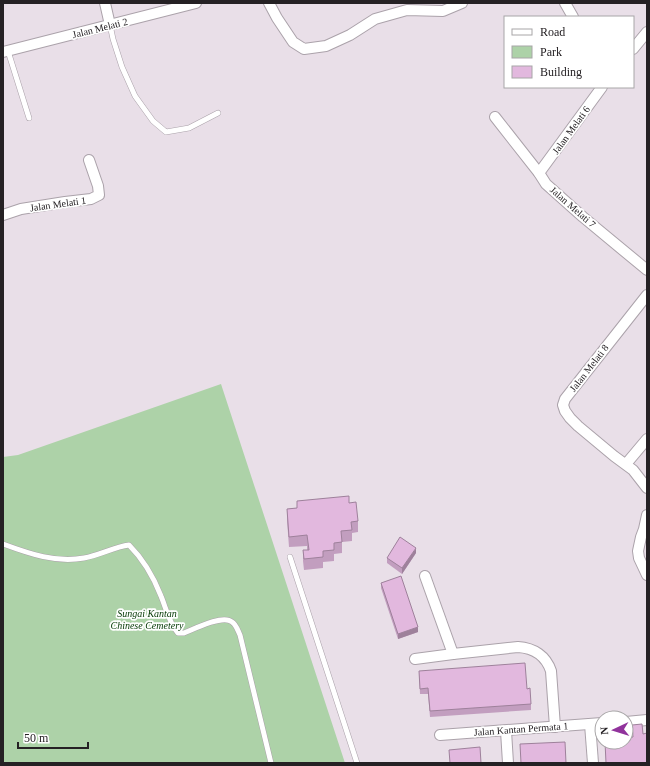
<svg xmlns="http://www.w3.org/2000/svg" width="650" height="766" font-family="'Times New Roman',serif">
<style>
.green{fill:#add2a8}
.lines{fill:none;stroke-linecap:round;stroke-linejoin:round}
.service-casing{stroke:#aba2aa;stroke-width:6}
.minor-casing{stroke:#aba2aa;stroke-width:12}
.service{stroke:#fff;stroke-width:5}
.minor{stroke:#fff;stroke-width:10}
.wall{fill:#c29ebf}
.shaded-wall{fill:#9e819b}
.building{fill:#e2b8de;stroke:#9e819b}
.labels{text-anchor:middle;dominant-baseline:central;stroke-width:3.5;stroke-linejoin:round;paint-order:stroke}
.street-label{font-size:10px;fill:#252124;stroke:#fff}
.park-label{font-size:10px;font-style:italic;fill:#013600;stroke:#fff}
</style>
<rect width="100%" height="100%" fill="#e9dfe8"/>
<polygon class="green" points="221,384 345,763 3,763 3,457 18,455"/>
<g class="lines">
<g class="service-casing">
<g id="service">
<polyline points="110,25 113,39 122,67 135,96 153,121 166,132 189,128 218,113"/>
<polyline points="8,51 29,118"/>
<path d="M 3,544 C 30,554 56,563 84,558 C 100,555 114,547 129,545 C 143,559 154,578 161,596 C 166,608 169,623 178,633 L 184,633 C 194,629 223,614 232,622 C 236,624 238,631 240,635 L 271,763"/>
<polyline points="290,557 357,763"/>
</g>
</g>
<g class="minor-casing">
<g id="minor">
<polyline points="105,3 110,25"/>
<polyline points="269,3 277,18 293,42 304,49 326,46 350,35 375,19 407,10 443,11 462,3"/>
<polyline points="565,3 573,17"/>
<polyline points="633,49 647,32"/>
<polyline points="3,52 196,3"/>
<polyline points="495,117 539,173 546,184 583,217 647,270"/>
<polyline points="539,173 602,87"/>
<polyline points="3,215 21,209 65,202 91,199 99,195 98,186 89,160"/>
<polyline points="647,295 565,399 563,405 565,411 570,418 578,426 614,456 633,470 647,488"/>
<polyline points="626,464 647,439"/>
<polyline points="647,515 644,529 641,537 638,551 639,558 647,575"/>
<polyline points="425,576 453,654"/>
<path d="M 415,659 L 453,654 L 518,647 C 534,648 546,656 551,671 L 555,727"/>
<polyline points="626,722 647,720"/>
<polyline points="590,724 593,763"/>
<polyline points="506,731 508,763"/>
<polyline points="440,735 602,723"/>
</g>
</g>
<use href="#service" class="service"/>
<use href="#minor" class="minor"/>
</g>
<g class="wall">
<polygon points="297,501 349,503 358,521 358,532 352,533 352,541 342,542 342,553 334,554 334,561 323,562 323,568 304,570 303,561 303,550 307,550 307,546 289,547 287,520 287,509 297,508"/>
<polygon points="416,553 402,574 387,563 387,558"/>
<polygon points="381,583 418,632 398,639 381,588"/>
<polygon points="419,671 527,689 531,704 531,710 430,717 428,694 420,694"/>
</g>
<g class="shaded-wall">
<polygon points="416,548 416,553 402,574 402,568"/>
<polygon points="418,627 418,632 398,639 398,634"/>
</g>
<g class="building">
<polygon points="349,496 349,503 356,502 358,521 351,522 352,530 341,531 342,542 334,543 334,550 323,551 323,557 304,559 303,550 309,550 307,535 289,537 287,509 297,508 297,501"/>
<polygon points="400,537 416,548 402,568 387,558"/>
<polygon points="401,576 418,627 398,634 381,583"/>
<polygon points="525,663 527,689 530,688 531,704 430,711 428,688 420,689 419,671"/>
<polygon points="642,724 643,734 647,733 647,763 606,763 605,742 626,742 626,738 633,737 632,725"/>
<polygon points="565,742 566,763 521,763 520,744"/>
<polygon points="480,747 481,763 450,763 449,750"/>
</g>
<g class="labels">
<g class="street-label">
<text transform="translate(100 28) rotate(-14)">Jalan Melati 2</text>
<text transform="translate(571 130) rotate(-54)">Jalan Melati 6</text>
<text transform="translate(58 204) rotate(-8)">Jalan Melati 1</text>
<text transform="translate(573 207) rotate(41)">Jalan Melati 7</text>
<text transform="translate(589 368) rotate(-52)">Jalan Melati 8</text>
<text transform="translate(521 729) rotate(-4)">Jalan Kantan Permata 1</text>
</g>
<g class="park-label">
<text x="147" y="613">Sungai Kantan<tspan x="147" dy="12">Chinese Cemetery</tspan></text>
</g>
</g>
<rect width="650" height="766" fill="none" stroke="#252124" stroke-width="8"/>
<rect x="504" y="16" width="130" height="72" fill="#ffffff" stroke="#a8a6a7"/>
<rect x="512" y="29" width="20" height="6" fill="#ffffff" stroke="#a8a6a7"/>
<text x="540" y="36" font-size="12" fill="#252124">Road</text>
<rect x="512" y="46" width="20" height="12" fill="#add2a8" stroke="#a8a6a7"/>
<text x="540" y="56" font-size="12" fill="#252124">Park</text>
<rect x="512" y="66" width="20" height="12" fill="#e2b8de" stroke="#a8a6a7"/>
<text x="540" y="76" font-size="12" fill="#252124">Building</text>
<g transform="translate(614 730) rotate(266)"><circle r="19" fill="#ffffff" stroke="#a8a6a7"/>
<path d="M0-3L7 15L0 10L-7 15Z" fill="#91339c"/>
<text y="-6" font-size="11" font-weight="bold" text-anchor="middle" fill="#252124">N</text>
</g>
<path d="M18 742v6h70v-6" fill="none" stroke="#252124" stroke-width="2"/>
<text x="24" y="742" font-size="12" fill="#252124" stroke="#ffffff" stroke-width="3" paint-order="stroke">50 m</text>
</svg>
